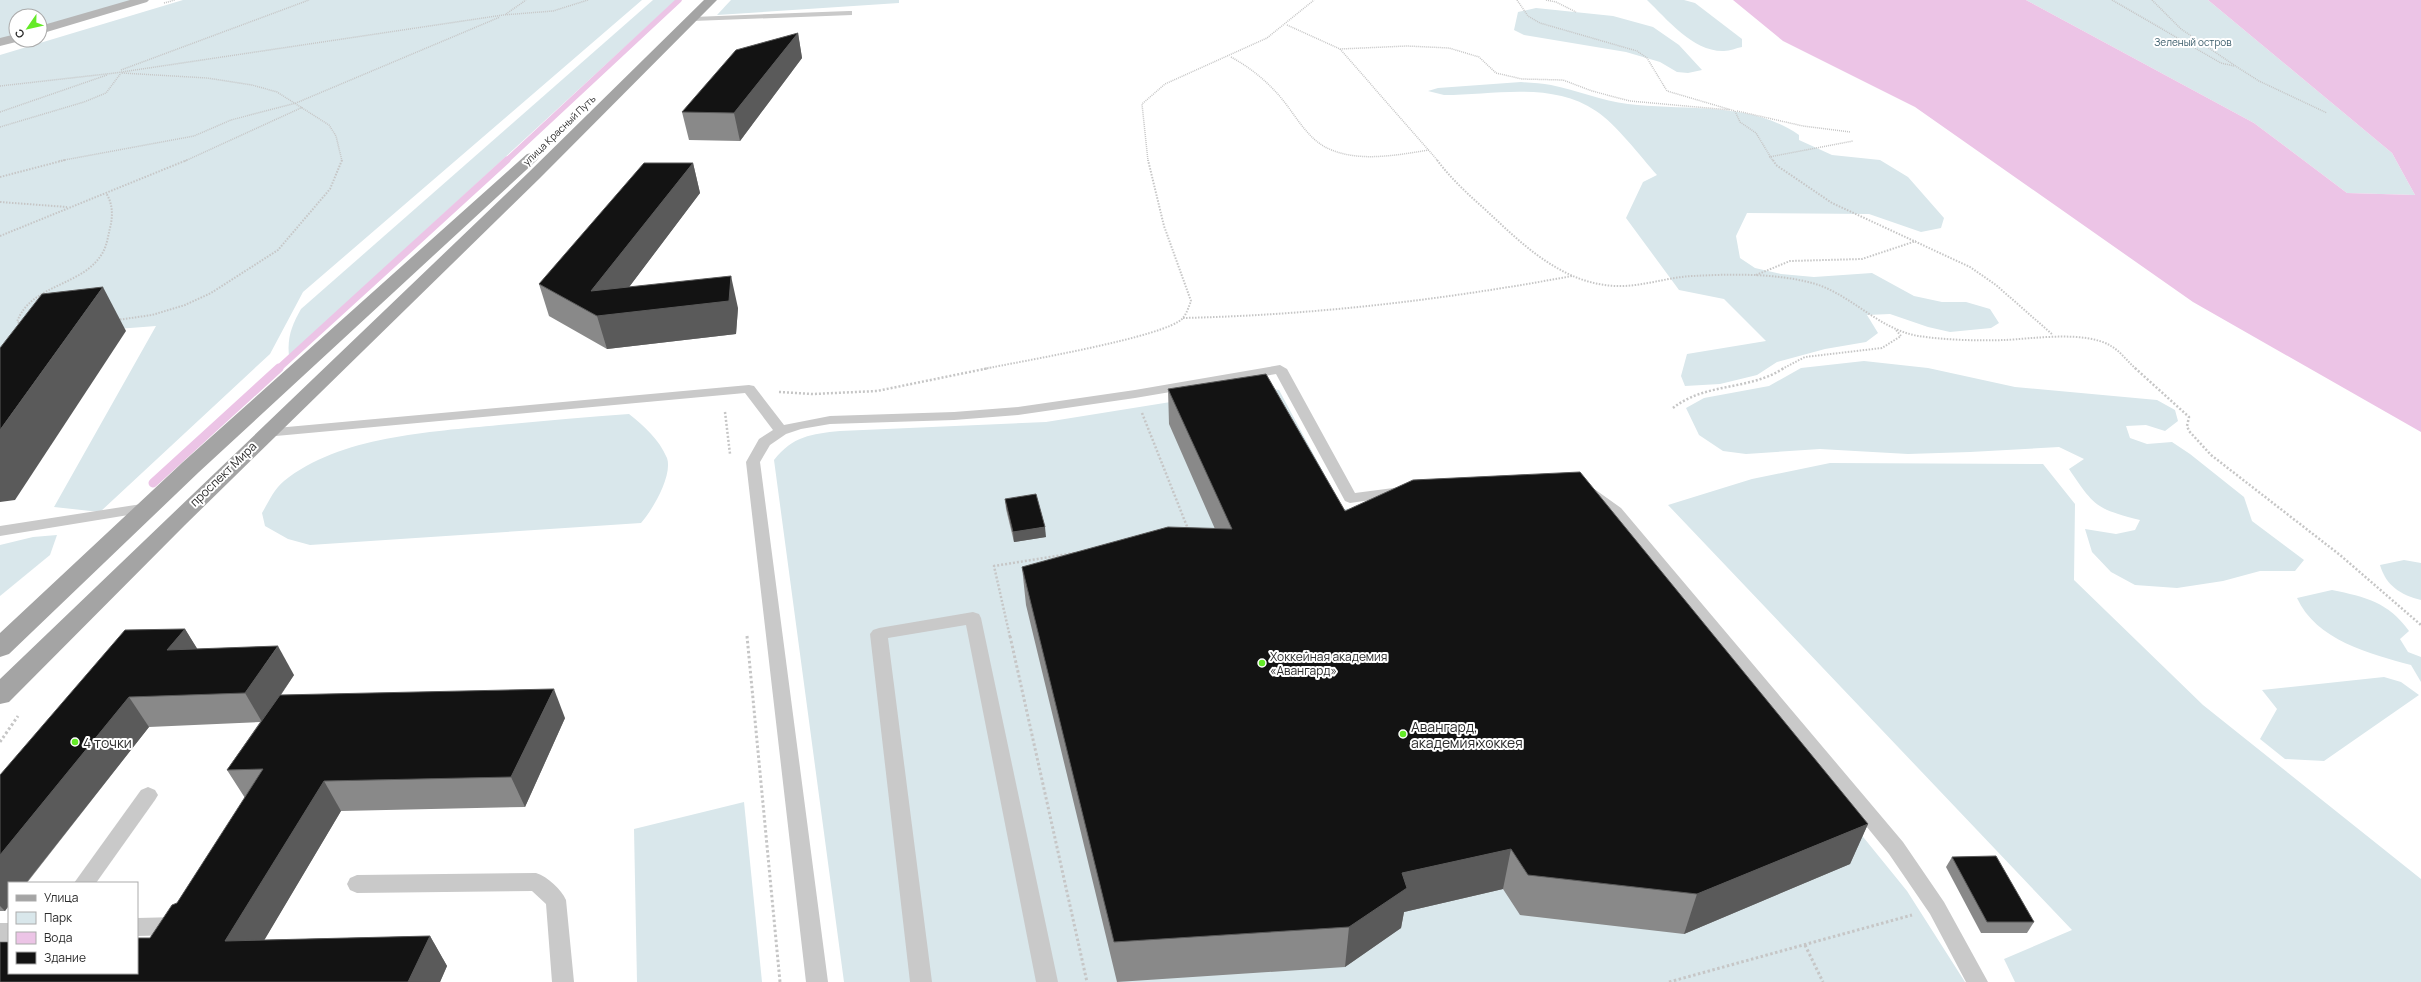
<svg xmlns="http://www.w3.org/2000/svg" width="2421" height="982" font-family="Manrope,sans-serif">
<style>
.green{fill:#d9e7eb}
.water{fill:#ecc4e6}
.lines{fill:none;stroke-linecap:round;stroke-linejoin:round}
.stream-far2{stroke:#ecc4e6;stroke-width:5.5}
.stream-far1{stroke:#ecc4e6;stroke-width:7}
.stream{stroke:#ecc4e6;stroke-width:9}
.path-far3{stroke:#c6c6c6;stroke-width:1.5;stroke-dasharray:1 1;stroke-linecap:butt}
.path-far2{stroke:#c6c6c6;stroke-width:2;stroke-dasharray:1.5 1.5;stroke-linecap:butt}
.path-far1{stroke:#c6c6c6;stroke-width:2.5;stroke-dasharray:2 2;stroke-linecap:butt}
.path{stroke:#c6c6c6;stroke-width:3;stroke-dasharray:2.5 2.5;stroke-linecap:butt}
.lane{fill:#c9c9c9;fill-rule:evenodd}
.secondary{fill:#b6b6b6;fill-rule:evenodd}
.primary{fill:#a4a4a4;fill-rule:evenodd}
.wall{fill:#898989}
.shaded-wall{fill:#5a5a5a}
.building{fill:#131313;stroke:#5a5a5a}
.poi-dot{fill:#64ea28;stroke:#fff;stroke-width:1.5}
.labels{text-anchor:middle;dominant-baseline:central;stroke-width:4;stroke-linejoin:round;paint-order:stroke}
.far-park-label{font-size:10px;fill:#395b69;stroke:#fff}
.far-street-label{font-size:10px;fill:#2c2c2c;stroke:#fff}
.street-label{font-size:12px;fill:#2c2c2c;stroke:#fff}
.poi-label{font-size:12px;fill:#2c2c2c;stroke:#fff;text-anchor:start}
.near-poi-label{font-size:14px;fill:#2c2c2c;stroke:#fff;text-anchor:start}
</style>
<rect width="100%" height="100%" fill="#fff"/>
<g class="green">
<polygon points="0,0 137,0 40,28 40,16 16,16 16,35 0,40"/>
<polygon points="183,0 642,0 303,292 270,354 100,512 54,507 156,326 78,332 0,388 0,55"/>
<path d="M 653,0 L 676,0 L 289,356 C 287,337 292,325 301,309 Z"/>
<polygon points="731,0 899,0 899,3 717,15"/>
<path d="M 1647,0 L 1684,0 L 1695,3 L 1742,39 L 1742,47 C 1736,48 1730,51 1724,51 C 1693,52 1667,19 1647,0 Z"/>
<polygon points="2026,0 2208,0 2392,153 2415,195 2347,193 2254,123"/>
<polygon points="1536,8 1613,16 1653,27 1679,45 1702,70 1688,73 1677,72 1660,62 1626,52 1524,35 1514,30 1518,12"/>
<path d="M 1521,82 C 1531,83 1542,83 1551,85 C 1577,90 1602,101 1628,104 C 1685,111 1750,101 1799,135 L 1799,140 L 1832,155 L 1880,160 L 1908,177 L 1944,218 L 1941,228 L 1921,232 L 1869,214 L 1747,213 L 1736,236 L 1740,258 L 1755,268 L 1781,274 L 1814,277 L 1872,273 L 1914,296 L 1942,302 L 1966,302 L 1990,309 L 1999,323 L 1991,328 L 1950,332 L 1928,327 L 1890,314 L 1867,315 L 1878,333 L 1866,342 L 1825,349 L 1777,362 L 1757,375 L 1720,384 L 1685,386 L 1681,376 L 1687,354 L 1766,341 L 1724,299 L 1679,290 L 1626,218 L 1643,182 L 1657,175 C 1641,157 1615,123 1596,111 C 1552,81 1494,95 1444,95 L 1428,91 L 1438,88 Z"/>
<path d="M 1864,361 L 1928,368 L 2015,387 L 2157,400 L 2175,410 L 2178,421 L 2165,431 L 2146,425 L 2126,426 L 2130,438 L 2147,444 L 2172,442 L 2190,454 L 2244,497 L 2252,521 L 2304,560 L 2295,571 L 2260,571 L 2223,581 L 2177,588 L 2135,585 L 2111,572 L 2092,552 L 2085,529 L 2116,534 L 2135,530 L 2140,520 C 2096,509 2094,506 2069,469 L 2084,459 L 2059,447 L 1970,452 L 1908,454 L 1820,449 L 1746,454 L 1723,451 L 1699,435 L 1686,408 L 1704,398 L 1769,386 L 1801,368 Z"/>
<path d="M 1264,387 L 1279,390 L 1343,509 L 1588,498 L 1907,891 L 1965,982 L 844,982 L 774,460 C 793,436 811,434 840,431 L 1046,422 Z"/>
<path d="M 629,414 C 644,426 659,439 667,458 C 673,475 652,511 641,523 L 310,545 L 288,539 L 265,526 L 262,513 C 268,503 274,489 284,481 C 340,436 430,432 499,425 C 542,421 586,417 629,414 Z"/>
<polygon points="1830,463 2043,464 2075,504 2074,580 2203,705 2421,879 2421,982 2015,982 2004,959 2072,930 1668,505 1752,479"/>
<polygon points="57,535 50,555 0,596 0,545 33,537"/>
<path d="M 2404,560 L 2421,563 L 2421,600 C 2401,595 2386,586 2380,565 Z"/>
<path d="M 2332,590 C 2366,597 2388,602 2409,631 L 2400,639 L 2408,652 L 2421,657 L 2421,682 L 2411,665 C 2370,654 2316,640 2297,598 Z"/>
<polygon points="2384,677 2401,682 2419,695 2324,761 2285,759 2260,739 2277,709 2262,690"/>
<polygon points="744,802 762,982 637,982 634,829"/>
</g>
<polygon class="water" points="1733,0 2026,0 2254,123 2347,193 2415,195 2392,153 2208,0 2421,0 2421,432 2193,302 1915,107 1783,41"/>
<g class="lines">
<polyline class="stream-far2" points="506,161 679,0"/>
<polyline class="stream-far1" points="278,369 507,160"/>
<polyline class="stream" points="153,483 279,368"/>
<g class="path-far3">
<polyline points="1517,0 1528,16 1540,23 1637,51 1647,58 1667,91 1735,111 1740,122 1756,133 1773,161"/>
<polyline points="1546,0 1556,2 1576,12"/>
<polyline points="2112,0 2221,63 2234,66"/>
<polyline points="2152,0 2181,29 2237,67 2259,81 2327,113"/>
<polyline points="164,3 175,0"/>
<polyline points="506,14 526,0"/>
<polyline points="1287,25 1340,49 1407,46 1449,48 1479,57 1496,73 1522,79 1563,80 1592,91 1630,101 1730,110"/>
<polyline points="1340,49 1438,161"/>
<path d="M 1231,57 C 1251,68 1268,82 1282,99 C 1296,116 1307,138 1327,148 C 1358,163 1397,155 1429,150"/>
<polyline points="121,70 309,0"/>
<polyline points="122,73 207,78 252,85 277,92 329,125 336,136 342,161"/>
<polyline points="0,86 115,73 503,15 553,11 588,0"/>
<polyline points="1737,111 1803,126 1850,132"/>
<polyline points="0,112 107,75"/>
<polyline points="0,127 84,102 106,93 121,73"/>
<polyline points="1769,157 1853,141"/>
<polyline points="59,161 194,136 231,120 296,103 500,17"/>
<polyline points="185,161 303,107"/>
<polyline points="1148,161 1142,104 1165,84 1267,38 1314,0"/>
</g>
<g class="path-far2">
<path d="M 1437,160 C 1452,180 1470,196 1489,213 C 1526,248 1568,288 1624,286 C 1647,285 1670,277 1693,276 C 1730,274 1775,273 1812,283 C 1850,293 1879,330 1919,336 C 1943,340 1980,341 2004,340 C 2032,339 2085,330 2111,346 C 2120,351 2128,362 2136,369"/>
<polyline points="1773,160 1776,165 1832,203 1970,267 1996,285 2053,335"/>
<polyline points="0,177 65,160"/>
<polyline points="0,202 67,207"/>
<polyline points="0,236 187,160"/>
<polyline points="1756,275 1790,261 1862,259 1916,241"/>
<path d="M 1183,318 C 1314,315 1443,300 1572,276"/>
<polyline points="117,320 152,315 185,305 211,293 278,250 330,189 342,160"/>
<path d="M 22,323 L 17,322 C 31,283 84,287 103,252 C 107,245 108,236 110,228 C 113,216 113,204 106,193"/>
<path d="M 984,369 C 1016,362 1167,337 1183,318 C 1187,313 1189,306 1191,301 L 1164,226 L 1148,160"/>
<polyline points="1782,369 1805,357 1882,348 1901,336 1896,330"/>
</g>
<g class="path-far1">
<polyline points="2135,368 2189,417 2187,426 2189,431 2211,455 2340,555 2421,625"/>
<polyline points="779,392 813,394 877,391 989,368"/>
<path d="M 1673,408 C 1706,382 1749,391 1784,368"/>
<polyline points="725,412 730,454"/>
<polyline points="1142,413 1188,529"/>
<polyline points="1010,637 994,566 1075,553"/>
</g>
<g class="path">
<polyline points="747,636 780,982"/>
<polyline points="1010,636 1087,982"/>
<polyline points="0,742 18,716"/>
<polyline points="1805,945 1823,982"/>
<polyline points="1669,982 1912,915"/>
</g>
<g class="lane">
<polygon points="849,11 852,11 852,15 693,21 689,19 693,17"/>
<polygon points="1280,365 1287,369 1355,493 1401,487 1406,489 1409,492 1406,495 1350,503 1345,501 1276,374 1135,398 1018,415 954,420 830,424 801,429 786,434 770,445 760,462 828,982 806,982 746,462 759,439 773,430 745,393 265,437 258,433 265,429 749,385 754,386 784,425 830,416 954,412 1018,407 1135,390"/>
<polygon points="1588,486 1593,488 1621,508 1903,842 1944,902 1988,982 1966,982 1930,914 1889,854 1611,514 1583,494 1580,491"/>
<polygon points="148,503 153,505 156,508 153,511 0,536 0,526"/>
<polygon points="973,612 979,614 981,618 1058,982 1036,982 966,625 888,638 932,982 910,982 870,634 873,630 879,628"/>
<polygon points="148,787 155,790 158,795 155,800 96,883 74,883 141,790"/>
<path d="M 536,873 C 548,877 561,889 566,900 L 574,982 L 552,982 L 546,904 L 532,891 L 357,893 L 350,890 L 347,884 L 350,878 L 357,875 Z"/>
<polygon points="178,917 186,920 189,926 186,932 178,935 137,936 137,918"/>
<rect x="0" y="923" width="9" height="18"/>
</g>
<g class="secondary">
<polygon points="130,0 149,0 147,2 40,34 40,26"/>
<polygon points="16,34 16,40 20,41 0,46 0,38"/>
</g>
<g class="primary">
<polygon points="704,0 717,0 540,178 185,525 9,702 0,704 0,679 529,172"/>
<polygon points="532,153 539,157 537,160 199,472 9,654 0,657 0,633 183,462 527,154"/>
</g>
</g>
<g class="wall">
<polygon points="798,33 802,58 740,141 689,140 682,112"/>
<polygon points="693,163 700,193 629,287 738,308 736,334 607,349 549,316 539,284"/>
<polygon points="1168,389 1345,511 1868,824 1850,864 1684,934 1520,915 1503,889 1404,912 1401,928 1345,967 1117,982 1026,605 1022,567 1215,529 1169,424"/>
<polygon points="1005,499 1046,537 1014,542 1006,509"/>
<polygon points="185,629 197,649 294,675 281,695 565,718 525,807 341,811 264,940 430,936 447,966 440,982 0,982 150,938 177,903 245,798 227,770 260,722 149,727 5,911 0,911 0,775"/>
<polygon points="1952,857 2034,922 2027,933 1981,933 1946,867"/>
</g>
<g class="shaded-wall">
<polygon points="798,33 802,58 740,141 734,113"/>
<polygon points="693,163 700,193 608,315 731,276 738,308 736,334 607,349 597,316 591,291"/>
<polygon points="103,287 126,331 15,500 0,502 0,430"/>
<polygon points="1045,527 1046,537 1014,542 1013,532"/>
<polygon points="185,629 203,658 167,650"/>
<polygon points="278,646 294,675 262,722 245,693"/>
<polygon points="554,689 565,718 525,807 511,777"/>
<polygon points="129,697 149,727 26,883 9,883 9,905 5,911 0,906 0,855"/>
<polygon points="324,781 341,811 246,971 225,941"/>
<polygon points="1868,824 1850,864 1684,934 1697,894"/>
<polygon points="1511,849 1503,889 1404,912 1401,928 1345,967 1349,927 1402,873"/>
<polygon points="430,936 447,966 440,982 408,982"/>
</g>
<g class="building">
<polygon points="798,33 734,113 682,112 736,50"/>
<polygon points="644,163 693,163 591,291 731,276 729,301 597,316 539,284"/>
<polygon points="103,287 0,430 0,348 42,294"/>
<polygon points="1266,374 1345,511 1413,480 1580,472 1868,824 1697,894 1528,875 1511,849 1402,873 1407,888 1349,927 1114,942 1022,567 1168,527 1232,529 1168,389"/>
<polygon points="1036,494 1045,527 1013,532 1005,499"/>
<polygon points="185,629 167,650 278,646 245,693 129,697 0,855 0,775 125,630"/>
<polygon points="554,689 511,777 324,781 225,941 430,936 408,982 0,982 0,942 9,942 9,973 137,973 137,938 150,938 172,905 177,903 263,769 227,770 280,695"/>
<polygon points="1996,856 2034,922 1987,922 1952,857"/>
</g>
<g class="poi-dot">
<circle cx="1262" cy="663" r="4"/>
<circle cx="1403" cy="734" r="4"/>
<circle cx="75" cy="742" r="4"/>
</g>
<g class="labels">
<g class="far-park-label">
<text x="2193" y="42">Зеленый остров</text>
</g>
<g class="far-street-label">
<text transform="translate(559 130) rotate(-44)">улица Красный Путь</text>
</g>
<g class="street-label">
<text transform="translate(223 474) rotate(-44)">проспект Мира</text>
</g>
<g class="poi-label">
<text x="1270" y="656">Хоккейная академия<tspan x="1270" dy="14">«Авангард»</tspan></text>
</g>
<g class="near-poi-label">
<text x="1411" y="726">Авангард,<tspan x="1411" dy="16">академия хоккея</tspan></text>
<text x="83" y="742">4 точки</text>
</g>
</g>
<rect x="8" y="882" width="130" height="92" fill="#ffffff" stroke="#ababab"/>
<rect x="16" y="895" width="20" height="6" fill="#a4a4a4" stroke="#ababab"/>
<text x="44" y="902" font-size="12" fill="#2c2c2c">Улица</text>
<rect x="16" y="912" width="20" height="12" fill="#d9e7eb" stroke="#ababab"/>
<text x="44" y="922" font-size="12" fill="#2c2c2c">Парк</text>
<rect x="16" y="932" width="20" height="12" fill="#ecc4e6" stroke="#ababab"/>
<text x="44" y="942" font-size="12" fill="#2c2c2c">Вода</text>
<rect x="16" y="952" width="20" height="12" fill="#131313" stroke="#ababab"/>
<text x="44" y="962" font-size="12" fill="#2c2c2c">Здание</text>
<g transform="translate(28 28) rotate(236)"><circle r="19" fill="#ffffff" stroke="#ababab"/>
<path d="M0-3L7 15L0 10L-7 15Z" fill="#64ea28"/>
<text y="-6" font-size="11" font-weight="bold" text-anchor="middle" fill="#2c2c2c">С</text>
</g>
</svg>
